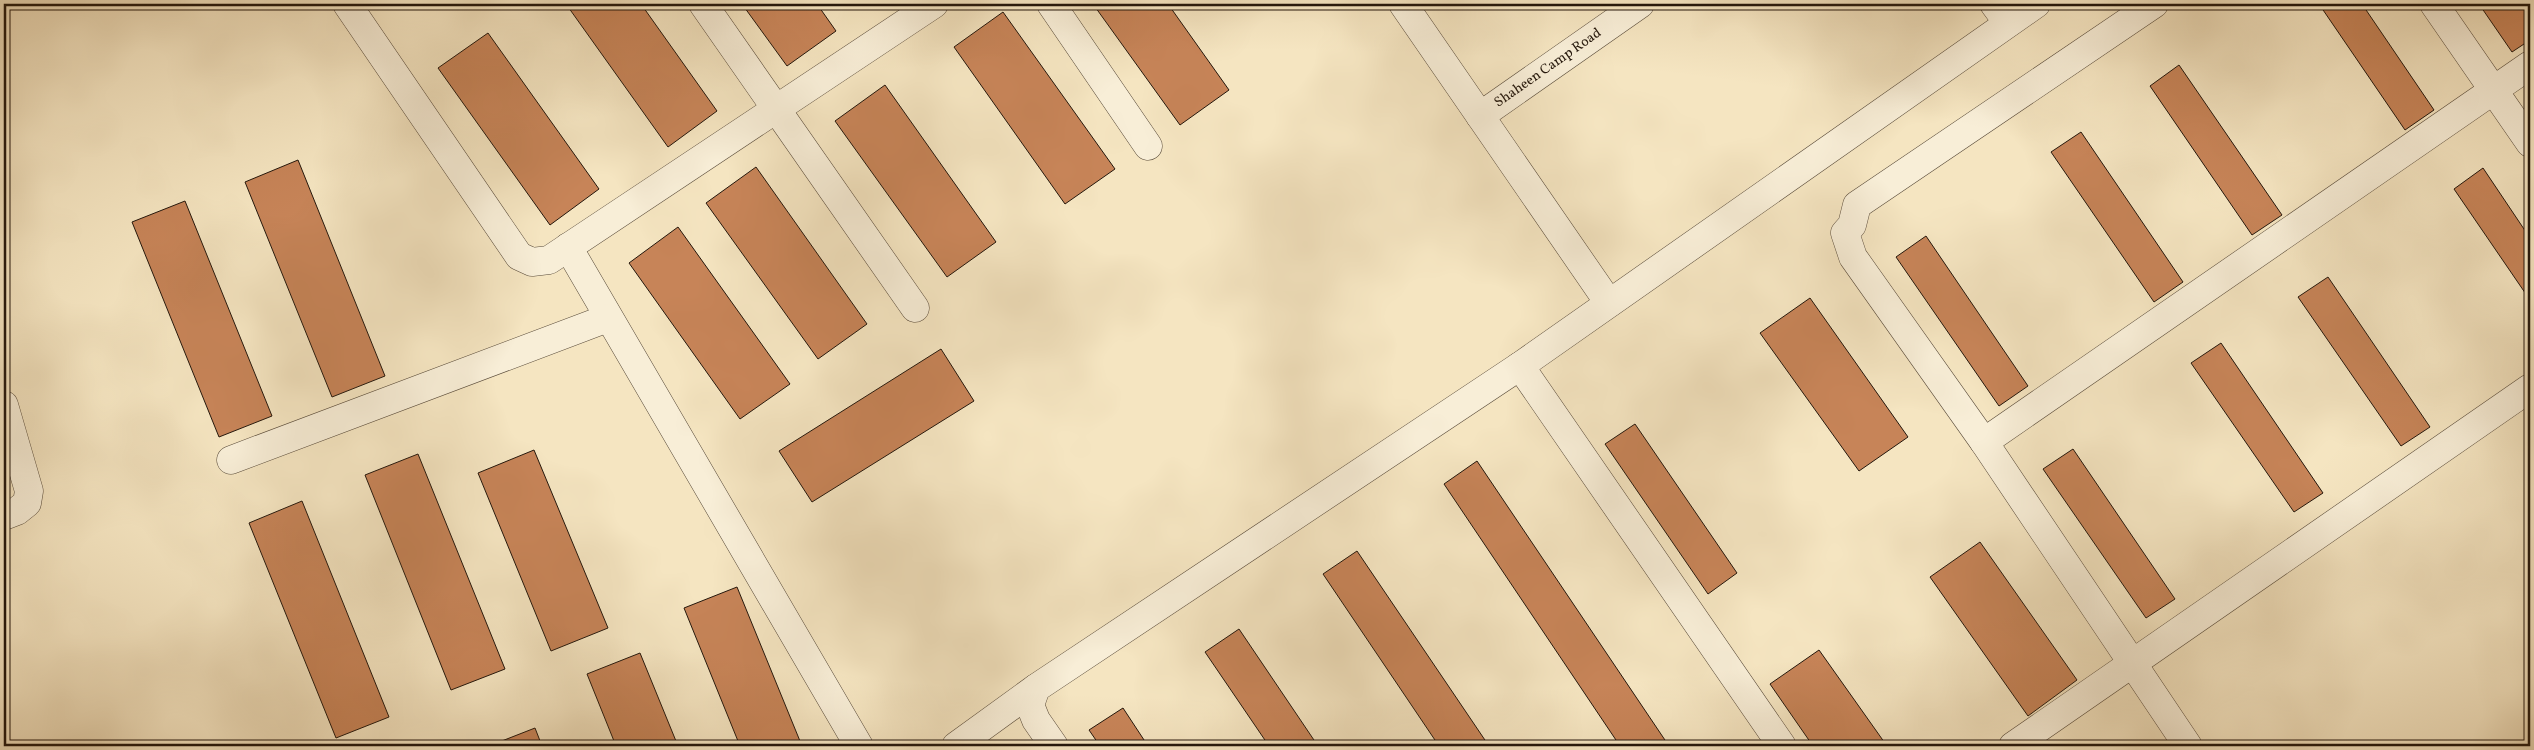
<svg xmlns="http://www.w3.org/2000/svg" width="2534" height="750" font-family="Vollkorn,serif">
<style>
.building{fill:#c78458;stroke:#24170c}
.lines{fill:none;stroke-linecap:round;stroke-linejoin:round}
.minor-casing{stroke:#584a39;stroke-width:29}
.minor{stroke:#f8eed7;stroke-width:28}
.labels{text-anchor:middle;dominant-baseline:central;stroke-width:4;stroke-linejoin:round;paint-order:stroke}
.street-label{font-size:14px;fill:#24170c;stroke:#f8eed7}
</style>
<rect width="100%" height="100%" fill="#f5e5c1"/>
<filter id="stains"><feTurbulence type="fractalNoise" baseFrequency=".004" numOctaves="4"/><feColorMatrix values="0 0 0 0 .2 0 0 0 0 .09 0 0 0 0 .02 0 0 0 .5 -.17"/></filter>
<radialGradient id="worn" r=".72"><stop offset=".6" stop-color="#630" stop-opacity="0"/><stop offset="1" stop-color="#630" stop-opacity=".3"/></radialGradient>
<g class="building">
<polygon points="566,4 641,4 717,111 668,147"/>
<polygon points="742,4 817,4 836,31 787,66"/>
<polygon points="1093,4 1168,4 1229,90 1180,125"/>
<polygon points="2319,4 2362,4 2434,110 2405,130"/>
<polygon points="2479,4 2522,4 2530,15 2530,40 2512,52"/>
<polygon points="1003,12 1115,169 1065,204 954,47"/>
<polygon points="488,33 599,189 550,225 438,68"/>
<polygon points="2179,65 2282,215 2252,235 2150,86"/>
<polygon points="885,85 996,242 947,277 835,121"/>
<polygon points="2081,132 2183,282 2154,302 2051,152"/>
<polygon points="298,160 385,376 332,397 245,182"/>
<polygon points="756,167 867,324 818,359 706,203"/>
<polygon points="2483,168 2530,238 2530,300 2454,189"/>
<polygon points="185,201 272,416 219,437 132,222"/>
<polygon points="678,227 790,384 740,419 629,263"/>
<polygon points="1926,236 2028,386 1999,406 1896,257"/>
<polygon points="2328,277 2430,427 2401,446 2298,297"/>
<polygon points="1810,298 1908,437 1859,471 1760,333"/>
<polygon points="2221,343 2323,493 2294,512 2191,363"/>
<polygon points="941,349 974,401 812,502 779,451"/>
<polygon points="1635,424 1737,573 1708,594 1605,444"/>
<polygon points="2073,449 2175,599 2146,618 2043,469"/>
<polygon points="534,450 608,628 551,651 478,473"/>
<polygon points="418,454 505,669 451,690 365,475"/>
<polygon points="1477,461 1669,746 1620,746 1444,484"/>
<polygon points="302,501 389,717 336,738 249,523"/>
<polygon points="1980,542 2077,680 2028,716 1930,577"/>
<polygon points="1357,551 1489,746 1439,746 1323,574"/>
<polygon points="737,587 802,746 740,746 684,608"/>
<polygon points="1239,629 1318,746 1269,746 1205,652"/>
<polygon points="1819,650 1887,746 1813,746 1770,684"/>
<polygon points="640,653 678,746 616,746 587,674"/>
<polygon points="1123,708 1148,746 1100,746 1089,730"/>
<polygon points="535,728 542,746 489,746"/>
</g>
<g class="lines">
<g class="minor-casing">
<g id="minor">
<polyline points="347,4 519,256 532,262 549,260 934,4"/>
<polyline points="703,4 915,308"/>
<polyline points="1051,4 1148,146"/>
<polyline points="1403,4 1609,303"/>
<polyline points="1994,4 2008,23"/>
<polyline points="2154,4 1857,205 1852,225 1845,233 1853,257 1984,442 2188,746"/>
<polyline points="2434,4 2530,143"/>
<polyline points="1480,116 1640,4"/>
<polyline points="568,247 859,746"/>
<polyline points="1520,366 1782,746"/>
<polyline points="4,405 29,491 27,503 17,511 4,516"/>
<polyline points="1984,442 2530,65"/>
<polyline points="231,460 608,318"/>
<polyline points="956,746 1036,688"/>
<polyline points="1054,746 1036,720 1030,705 1036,688 1520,366 2036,4"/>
<polyline points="2013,746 2530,388"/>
</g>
</g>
<use href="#minor" class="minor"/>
</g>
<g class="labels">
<g class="street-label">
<text transform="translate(1548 68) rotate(-35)">Shaheen Camp Road</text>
</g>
</g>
<rect width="2534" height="750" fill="none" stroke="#f5e5c1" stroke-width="20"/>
<rect x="5" y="5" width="2524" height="740" fill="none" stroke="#24170c" stroke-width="2.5"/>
<rect x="10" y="10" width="2514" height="730" fill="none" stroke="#24170c"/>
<rect width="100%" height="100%" filter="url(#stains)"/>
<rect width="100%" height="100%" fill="url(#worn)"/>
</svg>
